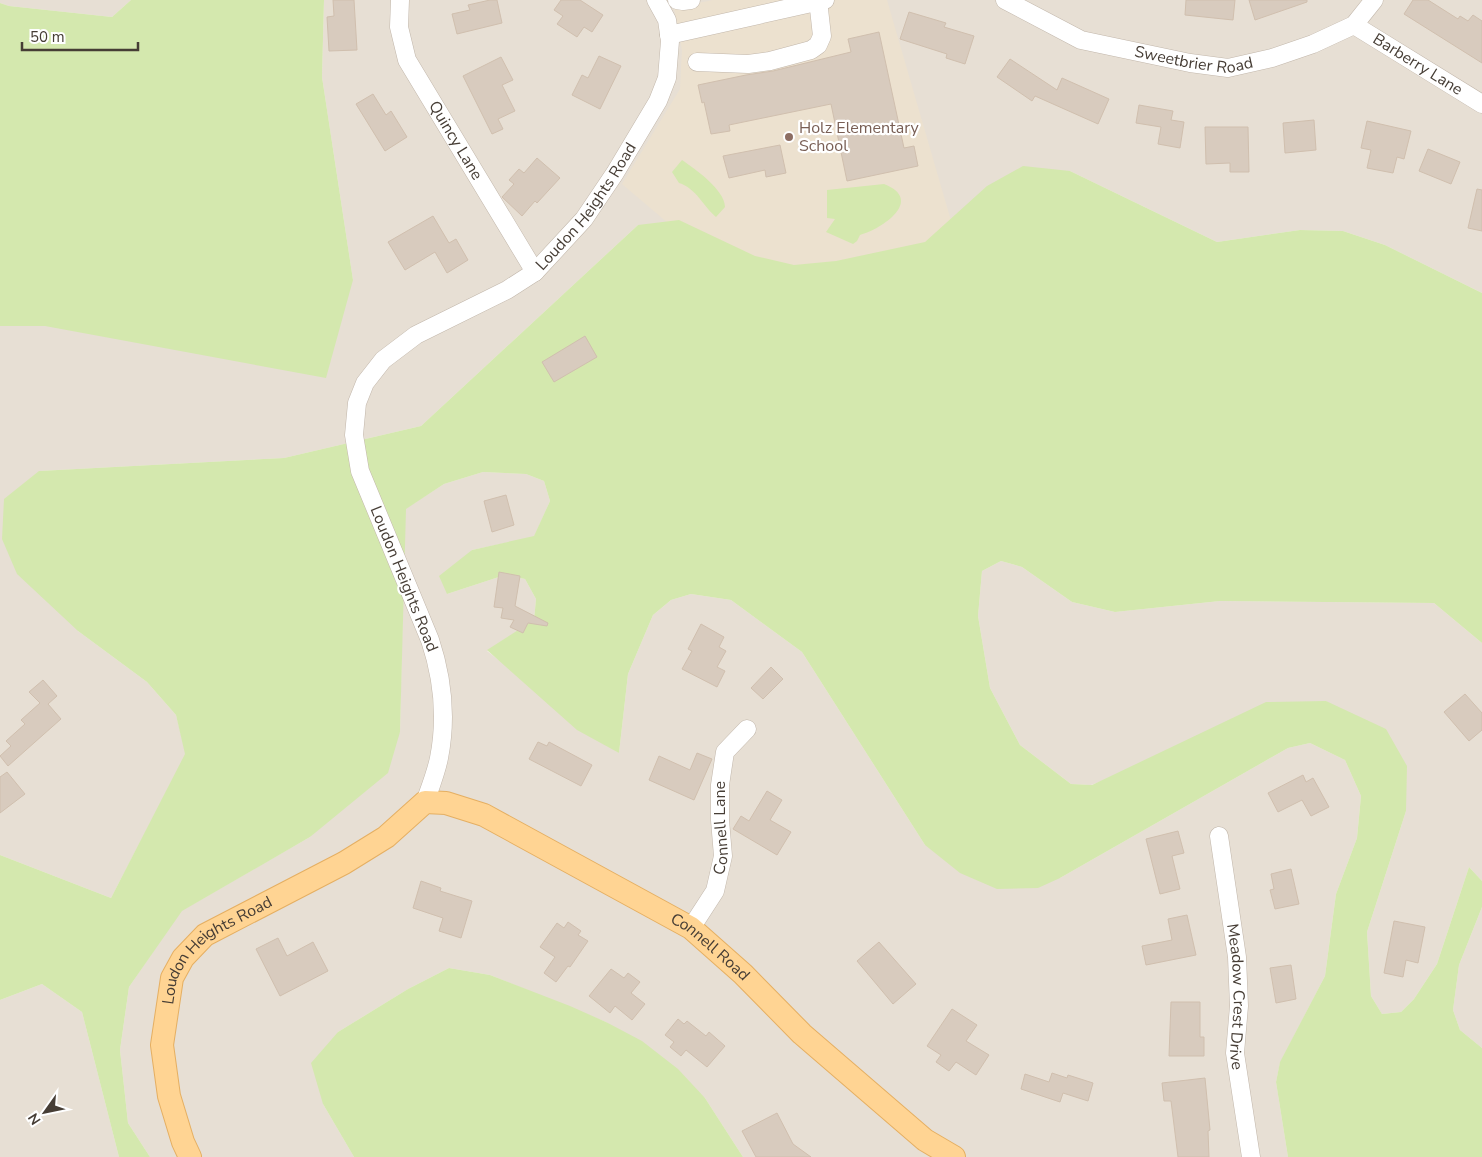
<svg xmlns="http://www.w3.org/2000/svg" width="1482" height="1157" font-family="'Nunito Sans',sans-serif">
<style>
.residential{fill:#e7dfd4}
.education{fill:#ece1cf}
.green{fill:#d4e8ae}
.building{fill:#d8cbbe;stroke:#d0bfae}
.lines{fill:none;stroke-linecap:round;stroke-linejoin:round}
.minor-casing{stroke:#c2b7ab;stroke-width:19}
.major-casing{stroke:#e5af62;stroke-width:24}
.minor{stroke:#fff;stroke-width:18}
.major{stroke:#ffd493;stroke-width:22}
.education-dot{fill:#8d6e63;stroke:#fff;stroke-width:2}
.labels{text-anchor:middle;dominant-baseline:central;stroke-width:4.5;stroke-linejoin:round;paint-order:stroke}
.street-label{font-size:16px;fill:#463d35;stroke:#fff}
.education-label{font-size:16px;fill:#785e54;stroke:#fff;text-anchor:start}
</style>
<rect width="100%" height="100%" fill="#f3eee6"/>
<g class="residential">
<polygon points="0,0 131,0 112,17 9,6 0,3"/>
<polygon points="324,0 1482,0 1482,293 1385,245 1343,231 1300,230 1217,242 1070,171 925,242 638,225 421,426 284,458 39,471 78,631 147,682 176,715 186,754 111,898 0,855 0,326 45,326 353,280 322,77"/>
<polygon points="483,472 526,474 544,481 550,501 534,537 472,550 447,594 505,575 525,579 536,599 534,620 487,651 619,753 628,674 653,615 671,600 691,594 731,600 802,652 925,845 1060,878 1288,748 1310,743 1345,760 1361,796 1357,838 1336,894 1325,976 1280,1063 1276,1082 1288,1157 743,1157 705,1098 606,1022 490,975 449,968 408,989 338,1032 323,1104 354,1157 150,1157 128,1123 120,1050 129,987 181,911 310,837 400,732 405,509 444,484"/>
<polygon points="1001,561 1022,567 1072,602 1115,612 1220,601 1434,603 1482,643 1482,881 1469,867 1437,964 1414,999 1401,1012 1382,1014 1371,996 1367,932 1406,811 1326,701 1091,785 1071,784 1020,745 990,688 978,616 982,571"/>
<polygon points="1482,907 1482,1048 1460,1030 1453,1010 1459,965"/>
<polygon points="42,984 82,1012 119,1157 0,1157 0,1000"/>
</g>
<polygon class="education" points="713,0 887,0 956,238 755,297 622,184 680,89 682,50 674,8"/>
<g class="green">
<polygon points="131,0 324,0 322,77 353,280 326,378 45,326 0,326 0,3 9,6 112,17"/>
<path d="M 682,160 C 695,169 725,190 725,207 L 716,217 C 703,206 696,188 679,183 L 672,172 Z"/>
<polygon points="1023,166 1070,171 1217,242 1300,230 1343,231 1385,245 1482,293 1482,643 1434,603 1220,601 1115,612 1072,602 1022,567 1001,561 982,571 978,616 990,688 1020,745 1071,784 1092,785 1266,702 1326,701 1386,729 1407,766 1406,811 1367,932 1371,996 1382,1014 1401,1012 1414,999 1437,964 1469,867 1482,881 1482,907 1459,965 1453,1010 1460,1030 1482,1048 1482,1157 1288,1157 1276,1082 1280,1062 1325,976 1336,894 1357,838 1361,796 1345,760 1310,743 1288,748 1060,878 1038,888 997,889 960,873 925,845 802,652 731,600 691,594 671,600 653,615 628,674 619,753 577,730 487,650 534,620 536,599 525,579 505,575 447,594 439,576 472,550 534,536 550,501 544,481 526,474 483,472 444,484 406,509 400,732 388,773 310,837 182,911 129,987 120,1050 128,1123 150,1157 119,1157 82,1012 42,984 0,1000 0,855 111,898 185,754 176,715 147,682 78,631 17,574 2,539 4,499 39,471 284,458 421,426 638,225 679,220 755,256 794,265 836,261 925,242 987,186"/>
<path d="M 884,184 C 925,200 882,229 860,235 L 857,241 L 853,244 L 826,232 L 835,219 L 827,218 L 827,190 Z"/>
<polygon points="449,968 490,975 570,1006 606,1022 642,1041 678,1069 705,1098 743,1157 354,1157 323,1104 311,1063 338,1032 408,989"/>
</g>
<g class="building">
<polygon points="333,0 354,0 357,50 329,51 327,17 334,16"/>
<polygon points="490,0 497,0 502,23 457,34 452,14 470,10 468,5"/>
<polygon points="561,0 580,0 603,15 592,32 584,27 577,37 557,24 563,16 554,10"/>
<polygon points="1186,0 1235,0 1233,20 1185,15"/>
<polygon points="1249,0 1307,0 1307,2 1255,20"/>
<polygon points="1413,0 1428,0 1458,19 1460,16 1468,21 1473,15 1482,21 1482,63 1404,14"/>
<polygon points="909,12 946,23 944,27 974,36 965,64 946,58 947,54 900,39"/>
<polygon points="879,32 904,148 914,146 918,166 847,181 831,104 729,125 730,131 711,134 704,102 702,103 698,85 746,75 773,71 851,52 848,39"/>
<polygon points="599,56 621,66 600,109 572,95 582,75 588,78"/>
<polygon points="501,57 513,80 502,85 515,111 498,119 503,129 492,134 463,76"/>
<polygon points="1010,59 1057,90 1062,78 1109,99 1098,124 1035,96 1032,101 997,77"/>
<polygon points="373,94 386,115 391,111 407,137 385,151 356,104"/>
<polygon points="1139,105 1173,111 1171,120 1184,122 1180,148 1158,144 1161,127 1136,123"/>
<polygon points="1314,120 1316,150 1285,153 1283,123"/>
<polygon points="1367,121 1411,131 1404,159 1397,157 1393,173 1367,168 1371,150 1361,148"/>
<polygon points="1205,127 1248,127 1249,172 1230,172 1230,163 1206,164"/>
<polygon points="780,145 786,173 766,177 765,170 729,178 723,156"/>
<polygon points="1428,149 1460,162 1451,184 1419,171"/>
<polygon points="537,158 560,178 537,203 535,201 522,216 502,197 514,184 509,180 519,169 524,173"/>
<polygon points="1477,189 1482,190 1482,231 1468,228"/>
<polygon points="433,216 449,243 456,239 468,260 447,273 435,252 405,270 388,242"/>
<polygon points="585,336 597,357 554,382 542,362"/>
<polygon points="506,495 514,525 492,532 484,501"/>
<polygon points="499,572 520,576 515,606 548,623 547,626 528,623 523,633 510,627 514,620 501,618 503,608 494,607"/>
<polygon points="701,624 724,637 719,647 726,651 717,667 725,671 717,687 682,669 692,651 688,649"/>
<polygon points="771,667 783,679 763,699 751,688"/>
<polygon points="43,680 57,696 48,704 61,719 8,766 0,756 11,746 6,741 25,724 21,720 40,703 29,692"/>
<polygon points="1465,694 1482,713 1482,730 1469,741 1444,712"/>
<polygon points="538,742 547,746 549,742 592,765 581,786 529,759"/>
<polygon points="697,753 712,759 694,800 649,780 659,756 690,770"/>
<polygon points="7,772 25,794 0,813 0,777"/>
<polygon points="1303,775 1306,782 1313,778 1329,807 1311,816 1302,800 1278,812 1268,793"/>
<polygon points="767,791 782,800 770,820 791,832 777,855 733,829 741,816 749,821"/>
<polygon points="1178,831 1184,853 1172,856 1180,889 1160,894 1146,839"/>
<polygon points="1291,869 1299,904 1275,909 1270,890 1274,889 1271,874"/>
<polygon points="421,881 441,888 440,891 472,901 461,938 439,931 443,918 413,908"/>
<polygon points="1187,915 1196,955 1146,965 1142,946 1172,940 1168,919"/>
<polygon points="1394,921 1425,927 1418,963 1406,960 1403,977 1384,973"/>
<polygon points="568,922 581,931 578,935 588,941 570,967 568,966 556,982 544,973 555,957 540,947 557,923 564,928"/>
<polygon points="278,938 287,956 313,942 328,971 280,996 256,949"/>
<polygon points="879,942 916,984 893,1004 857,961"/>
<polygon points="1291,965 1296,999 1276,1003 1270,968"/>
<polygon points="611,969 624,978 628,973 640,982 631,993 645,1004 632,1020 615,1006 610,1013 589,996"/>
<polygon points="1171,1002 1200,1002 1200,1037 1204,1037 1204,1056 1169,1056"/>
<polygon points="952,1009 977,1025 966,1041 989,1055 976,1075 956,1062 949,1071 936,1062 941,1055 927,1046"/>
<polygon points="678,1019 684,1024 687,1021 706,1036 709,1032 725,1046 707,1067 686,1050 681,1056 670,1047 674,1042 665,1035"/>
<polygon points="1052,1073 1067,1078 1068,1075 1093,1083 1088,1101 1063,1093 1060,1102 1021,1089 1025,1074 1049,1082"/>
<polygon points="1205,1078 1210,1130 1208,1131 1209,1157 1178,1157 1171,1101 1164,1101 1162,1083"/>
<polygon points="777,1113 793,1144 811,1157 756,1157 742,1131"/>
</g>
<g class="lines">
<g class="minor-casing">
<g id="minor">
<path id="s1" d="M 400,0 L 399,27 L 407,60 L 535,272"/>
<polyline points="677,0 683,1 691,0"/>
<path id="s2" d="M 1005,0 L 1081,40 L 1190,63 L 1228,68 L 1272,58 L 1313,44 L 1354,25 L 1374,0"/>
<path id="s3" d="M 1354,25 L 1482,104"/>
<polyline points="669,35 825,0"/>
<polyline points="697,62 748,64 770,61 811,50 818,45 822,36 818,0"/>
<path id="s4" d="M 425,802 C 430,788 436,773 439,758 C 447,717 443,679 430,640 L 360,471 L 354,435 L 357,403 L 365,383 L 383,360 L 416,335 L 507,290 L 535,272 L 584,219 L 615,173 L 658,101 L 667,78 L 670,41 L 667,20 L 656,0"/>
<path id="s5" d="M 1219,836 L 1237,957 L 1239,1006 L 1235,1053 L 1251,1157"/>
<path id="s6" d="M 691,928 L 715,891 L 723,856 L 720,820 L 720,785 L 725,752 L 747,729"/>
</g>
</g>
<g class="major-casing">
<g id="major">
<path id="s7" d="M 190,1157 L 183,1142 L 169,1096 L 162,1045 L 172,978 L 183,958 L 205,935 L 344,863 L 386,837 L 425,802 L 446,803 L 484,815 L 691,928 L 743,974 L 802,1034 L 925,1140 L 954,1157"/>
</g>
</g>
<use href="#minor" class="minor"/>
<use href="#major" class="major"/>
</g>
<circle class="education-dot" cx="789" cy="137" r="5"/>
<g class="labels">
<g class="street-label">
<text stroke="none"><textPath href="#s2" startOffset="201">Sweetbrier Road</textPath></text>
<text stroke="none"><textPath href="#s3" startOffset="75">Barberry Lane</textPath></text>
<text stroke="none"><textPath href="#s1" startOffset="155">Quincy Lane</textPath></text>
<text stroke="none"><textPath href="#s4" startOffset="728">Loudon Heights Road</textPath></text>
<text transform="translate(404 579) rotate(68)">Loudon Heights Road</text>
<text stroke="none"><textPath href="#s6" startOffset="108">Connell Lane</textPath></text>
<text stroke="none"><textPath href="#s7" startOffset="820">Connell Road</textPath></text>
<text stroke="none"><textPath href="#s7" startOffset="235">Loudon Heights Road</textPath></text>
<text stroke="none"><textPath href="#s5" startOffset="162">Meadow Crest Drive</textPath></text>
</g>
<g class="education-label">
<text x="799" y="128">Holz Elementary<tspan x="799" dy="18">School</tspan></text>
</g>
</g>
<g transform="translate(45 1112) rotate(237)" stroke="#ffffff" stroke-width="4" paint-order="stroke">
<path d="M0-4L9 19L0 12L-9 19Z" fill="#463d35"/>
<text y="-8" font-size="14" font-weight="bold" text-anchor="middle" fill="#463d35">N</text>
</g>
<path d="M22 42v8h116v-8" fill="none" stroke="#463d35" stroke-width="2.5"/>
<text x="30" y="42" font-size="15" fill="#463d35" stroke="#ffffff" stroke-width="4" paint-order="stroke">50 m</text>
</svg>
